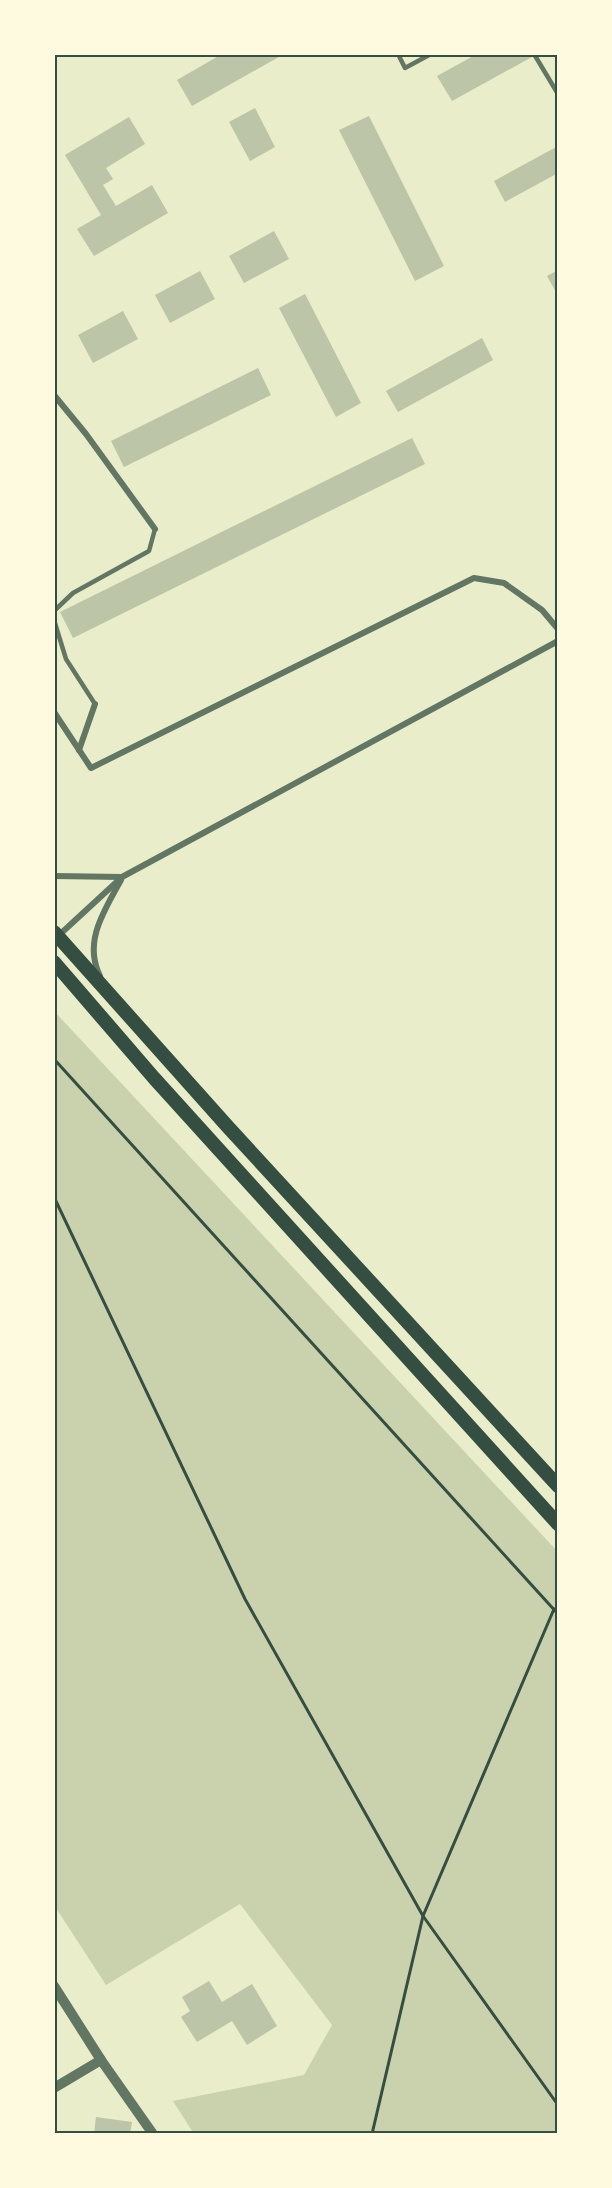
<svg xmlns="http://www.w3.org/2000/svg" width="612" height="2188" font-family="'Sofia Sans Condensed',sans-serif">
<style>
.green{fill:#cad2ad}
.building{fill:#bcc5a7}
.lines{fill:none;stroke-linecap:round;stroke-linejoin:round}
.path{stroke:#344e41;stroke-width:3}
.service{stroke:#617663;stroke-width:4.5}
.minor{stroke:#617663;stroke-width:6}
.tertiary{stroke:#617663;stroke-width:10}
.primary{stroke:#344e41;stroke-width:14}
.neatline{fill:none;stroke:#344e41;stroke-width:2}
</style>
<rect width="100%" height="100%" fill="#e9edc9"/>
<polygon class="green" points="54,1011 558,1552 558,2134 194,2134 173,2101 304,2075 332,2025 240,1904 106,1985 54,1905"/>
<g class="building">
<polygon points="222,54 284,54 192,106 177,80"/>
<polygon points="477,54 530,54 532,57 452,101 437,76"/>
<polygon points="255,108 275,147 250,161 229,122"/>
<polygon points="369,116 444,266 415,281 339,130"/>
<polygon points="129,117 145,144 106,168 113,179 103,185 116,206 152,185 168,213 94,256 77,229 101,215 65,155"/>
<polygon points="558,146 558,173 505,202 494,181"/>
<polygon points="274,231 289,259 244,283 229,256"/>
<polygon points="558,270 558,296 547,276"/>
<polygon points="200,271 215,299 170,323 155,295"/>
<polygon points="305,294 361,403 336,417 279,308"/>
<polygon points="123,311 138,339 93,363 78,335"/>
<polygon points="482,338 493,360 398,412 386,391"/>
<polygon points="258,368 271,395 124,467 111,441"/>
<polygon points="412,438 425,464 73,638 60,612"/>
<polygon points="209,1981 222,2002 252,1984 277,2026 247,2045 232,2021 197,2042 181,2017 190,2011 182,1997"/>
<polygon points="96,2117 132,2122 130,2134 94,2134"/>
</g>
<g class="lines">
<g class="path">
<polyline points="54,1059 558,1614"/>
<polyline points="54,1197 245,1599 423,1916 558,2105"/>
<polyline points="372,2134 423,1916 554,1609"/>
</g>
<g class="service">
<polyline points="398,54 405,68 431,54"/>
<polyline points="534,54 558,94"/>
<polyline points="54,611 73,593 149,551 155,529"/>
<polyline points="54,620 66,659 95,704"/>
</g>
<g class="minor">
<polyline points="54,395 86,434 155,529"/>
<polyline points="54,712 91,768 474,578 504,583 542,610 558,629"/>
<polyline points="79,750 95,704"/>
<polyline points="54,876 122,877"/>
<polyline points="57,937 122,877 558,641"/>
<path d="M 100,976 C 83,942 104,911 121,880"/>
</g>
<g class="tertiary">
<polyline points="54,1986 101,2060 153,2134"/>
<polyline points="54,2088 101,2060"/>
</g>
<g class="primary">
<polyline points="54,932 228,1127 558,1486"/>
<polyline points="54,962 154,1078 558,1524"/>
</g>
</g>
<rect width="612" height="2188" fill="none" stroke="#fefae0" stroke-width="111"/>
<rect x="56" y="56" width="500" height="2076" class="neatline"/>
</svg>
